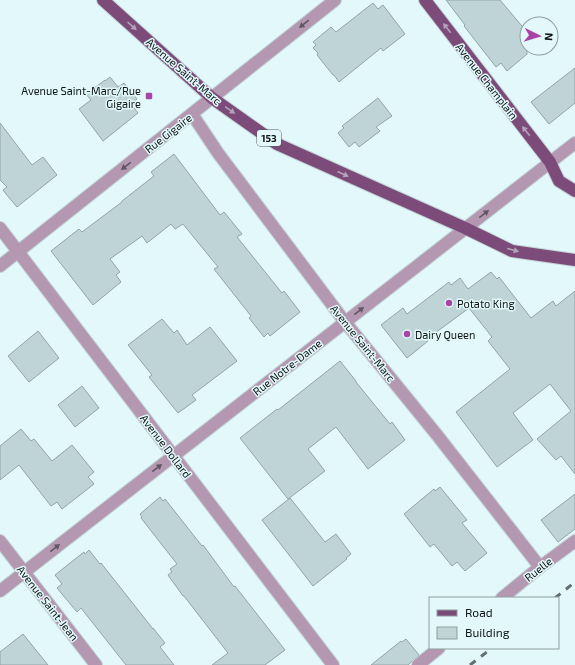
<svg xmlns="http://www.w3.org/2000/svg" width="575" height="665" font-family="'Exo 2',sans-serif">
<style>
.building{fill:#bfd4d7;stroke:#92a5a8}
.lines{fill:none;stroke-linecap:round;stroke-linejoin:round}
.lane-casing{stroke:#c1d4d6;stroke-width:14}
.street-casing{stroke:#c1d4d6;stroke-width:14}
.primary-casing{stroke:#c1d4d6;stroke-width:14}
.lane{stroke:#b498b1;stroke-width:12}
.street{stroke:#b498b1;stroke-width:12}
.primary{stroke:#7d4b7a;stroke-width:12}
.rail{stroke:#626f70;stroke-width:3;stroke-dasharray:7 7;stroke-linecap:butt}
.oneway{fill:#615664}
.oneway2{fill:#b0a2ba}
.poi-dot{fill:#ab43a6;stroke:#e3f8fb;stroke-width:1.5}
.labels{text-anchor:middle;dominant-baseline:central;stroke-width:3;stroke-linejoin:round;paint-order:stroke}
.shield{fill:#e3f8fb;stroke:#4e595b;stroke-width:1}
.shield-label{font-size:10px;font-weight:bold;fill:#0e1516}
.street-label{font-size:11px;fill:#0e1516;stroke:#e3f8fb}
.poi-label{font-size:11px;fill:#0e1516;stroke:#e3f8fb;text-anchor:start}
</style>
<rect width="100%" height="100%" fill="#e3f8fb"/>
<g class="building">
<polygon points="446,0 500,0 527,32 527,54 507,71 501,63 496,67 464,26 465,25"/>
<polygon points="373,3 378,9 383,5 405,34 383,51 381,48 339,82 334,75 333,75 317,55 318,53 313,48 316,45 313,42 331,27 336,32"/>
<polygon points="575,68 575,103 549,124 531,102"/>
<polygon points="110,77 118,87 124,83 137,99 131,104 138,113 103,141 79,109 91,100 86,94 105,80 105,81"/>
<polygon points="378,98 392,116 376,127 380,131 359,147 355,142 349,147 338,133 344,128 342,126"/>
<polygon points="0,123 32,165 43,157 57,175 17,207 6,194 3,190 7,187 0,180"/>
<polygon points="174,154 220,215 224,212 242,234 237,237 282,293 284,291 300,312 270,336 268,333 264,337 249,318 251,316 214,269 218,267 183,224 175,229 171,224 147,243 142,236 110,259 120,272 116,275 121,282 93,305 51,251 79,229 82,232 122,202 122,201 154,176 151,172"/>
<polygon points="491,272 497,279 499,277 531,318 553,301 556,306 575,291 575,474 561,456 556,460 537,439 571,411 550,384 513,413 533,440 497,467 456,412 510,369 488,341 492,337 469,308 427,339 428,341 407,358 381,325 403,308 407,314 449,282 451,285 460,278 468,289"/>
<polygon points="162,319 174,333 177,330 187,345 210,327 237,361 192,395 196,400 178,413 149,377 152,375 128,345"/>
<polygon points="38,331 59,358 29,382 8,356"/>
<polygon points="340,361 356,381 356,382 390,424 392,422 405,440 368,469 336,427 308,449 325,471 288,499 240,438 277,409 278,410"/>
<polygon points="82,386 99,408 75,427 58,405"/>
<polygon points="21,429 31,441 34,439 52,461 72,445 94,472 88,477 94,484 62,509 57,502 51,506 19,465 0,480 0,446"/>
<polygon points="440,487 467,520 462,523 487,553 465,571 457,562 452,566 434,544 430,547 404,514 434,489 435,491"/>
<polygon points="575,494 575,529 558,542 541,520"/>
<polygon points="160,497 163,501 165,499 202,546 203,545 234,587 235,586 285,650 265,665 212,665 228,653 184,596 183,596 168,575 172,572 170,569 177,564 141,518 142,517 140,514"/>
<polygon points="290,498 325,542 336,534 351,554 346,558 347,559 313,586 262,520"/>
<polygon points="89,550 100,564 101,563 153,629 153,628 165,643 160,647 174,665 126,665 81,608 77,612 57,588 62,584 55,575 84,552 85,554"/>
<polygon points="23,634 48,665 0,665 0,652"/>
<polygon points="406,639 419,655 408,665 371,665 401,641 402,642"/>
</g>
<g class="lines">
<g class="lane-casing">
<g id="lane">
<polyline points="502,598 540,567 575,541"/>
<polyline points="418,665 439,648"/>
</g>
</g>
<g class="street-casing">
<g id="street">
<polyline points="192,114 218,153 345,322 437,435 540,567"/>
<polyline points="0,228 333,665"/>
<polyline points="0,266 335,0"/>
<polyline points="0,541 96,665"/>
<polyline points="0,591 575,143"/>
</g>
</g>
<g class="primary-casing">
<g id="primary">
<polyline points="103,0 212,98 277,144 465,228 512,251 575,260"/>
<polyline points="425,0 550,162 559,181 575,191"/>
</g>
</g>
<use href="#lane" class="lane"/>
<use href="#street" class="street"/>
<use href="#primary" class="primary"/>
<g class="rail">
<polyline points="555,598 575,582"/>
<polyline points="470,665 492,648"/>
</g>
</g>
<defs><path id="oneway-solid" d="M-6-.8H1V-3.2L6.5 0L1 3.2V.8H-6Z"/></defs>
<g class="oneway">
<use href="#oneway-solid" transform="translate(304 24) rotate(141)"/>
<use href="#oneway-solid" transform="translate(126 166) rotate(142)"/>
<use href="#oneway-solid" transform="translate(484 214) rotate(-38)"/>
<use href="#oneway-solid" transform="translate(359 311) rotate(-38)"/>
<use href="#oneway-solid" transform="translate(157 468) rotate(-38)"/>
<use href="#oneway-solid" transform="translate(55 548) rotate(-38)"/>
</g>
<g class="oneway2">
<use href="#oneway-solid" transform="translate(132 26) rotate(42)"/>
<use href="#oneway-solid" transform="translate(447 28) rotate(-128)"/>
<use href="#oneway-solid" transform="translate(230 110) rotate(35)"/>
<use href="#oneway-solid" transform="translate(526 131) rotate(-128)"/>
<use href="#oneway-solid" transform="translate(343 174) rotate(24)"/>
<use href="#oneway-solid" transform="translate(513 250) rotate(15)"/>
</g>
<g class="poi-dot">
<rect x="145" y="92" width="8" height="8" rx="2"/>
<circle cx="449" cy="303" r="4"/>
<circle cx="407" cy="334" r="4"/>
</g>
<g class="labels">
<rect class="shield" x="257" y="130" width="24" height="16" rx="3"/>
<g class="shield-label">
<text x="269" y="138">153</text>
</g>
<g class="street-label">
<text transform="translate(184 71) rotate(41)">Avenue Saint-Marc</text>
<text transform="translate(487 81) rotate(52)">Avenue Champlain</text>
<text transform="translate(168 133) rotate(-38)">Rue Gigaire</text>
<text transform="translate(363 343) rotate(51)">Avenue Saint-Marc</text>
<text transform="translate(287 367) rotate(-38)">Rue Notre-Dame</text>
<text transform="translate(166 446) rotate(53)">Avenue Dollard</text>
<text transform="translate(538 569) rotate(-38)">Ruelle</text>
<text transform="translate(48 603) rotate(52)">Avenue Saint-Jean</text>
</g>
<g class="poi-label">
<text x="141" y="90" text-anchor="end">Avenue Saint-Marc/Rue<tspan x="141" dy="13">Gigaire</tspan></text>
<text x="457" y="303">Potato King</text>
<text x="415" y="334">Dairy Queen</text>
</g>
</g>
<rect x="429" y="597" width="130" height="52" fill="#e3f8fb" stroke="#8e9d9f"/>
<rect x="437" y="610" width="20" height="6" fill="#7d4b7a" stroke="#8e9d9f"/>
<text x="465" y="617" font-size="12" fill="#0e1516">Road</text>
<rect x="437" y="627" width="20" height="12" fill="#bfd4d7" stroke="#8e9d9f"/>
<text x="465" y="637" font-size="12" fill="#0e1516">Building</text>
<g transform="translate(539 36) rotate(95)"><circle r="19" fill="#e3f8fb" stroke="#8e9d9f"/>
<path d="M0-3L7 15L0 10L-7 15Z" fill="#ab43a6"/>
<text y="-6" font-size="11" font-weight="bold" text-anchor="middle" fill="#0e1516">N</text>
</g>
</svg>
